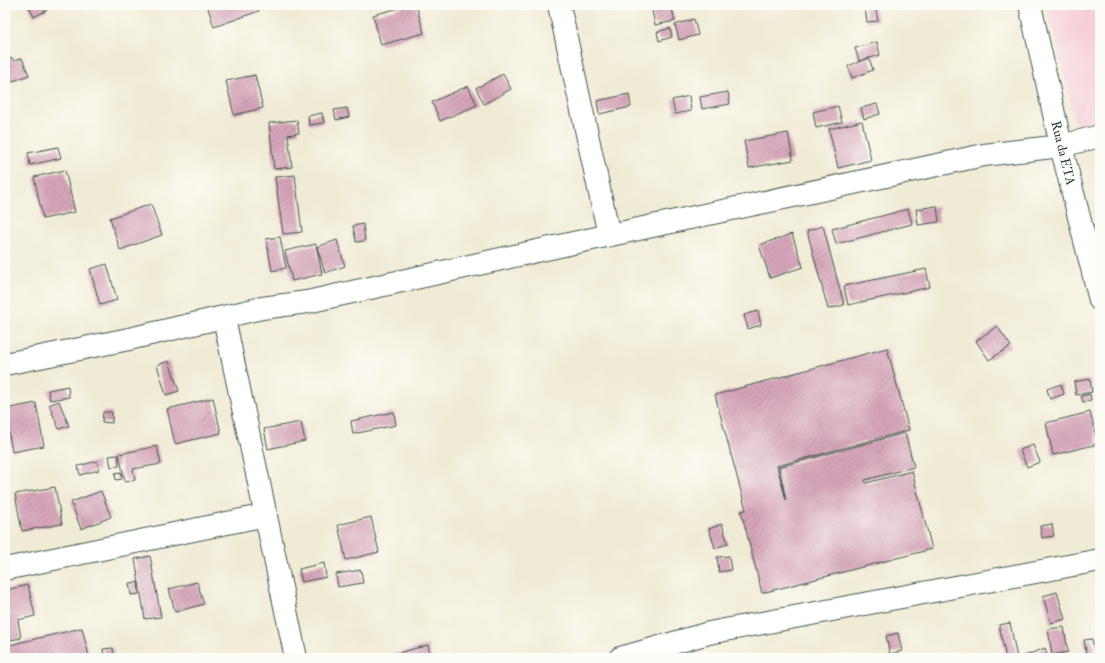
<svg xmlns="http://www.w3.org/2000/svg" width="1105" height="663" font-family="'IM FELL Double Pica',serif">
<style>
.built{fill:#f6cfd8}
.building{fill:url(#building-hatch)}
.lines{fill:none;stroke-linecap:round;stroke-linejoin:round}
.minor-casing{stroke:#3e574c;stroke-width:24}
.minor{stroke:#fff;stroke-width:22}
.labels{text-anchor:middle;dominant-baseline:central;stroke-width:3.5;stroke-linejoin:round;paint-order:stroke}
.street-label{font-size:13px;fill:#1f3d34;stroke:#fdfcf7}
</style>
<defs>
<pattern id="building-hatch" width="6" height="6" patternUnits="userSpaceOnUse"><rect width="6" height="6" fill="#d7a4ba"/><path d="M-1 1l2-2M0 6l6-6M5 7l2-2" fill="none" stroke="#ae8798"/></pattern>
</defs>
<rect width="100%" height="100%" fill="#fdfcf7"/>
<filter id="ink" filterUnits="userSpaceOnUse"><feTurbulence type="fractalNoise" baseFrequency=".025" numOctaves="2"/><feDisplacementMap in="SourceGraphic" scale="8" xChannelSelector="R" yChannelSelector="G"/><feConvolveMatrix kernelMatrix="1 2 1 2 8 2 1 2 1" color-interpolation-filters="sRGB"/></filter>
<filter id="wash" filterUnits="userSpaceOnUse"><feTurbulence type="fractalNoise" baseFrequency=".012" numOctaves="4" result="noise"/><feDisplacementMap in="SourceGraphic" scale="16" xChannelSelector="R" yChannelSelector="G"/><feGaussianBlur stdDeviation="0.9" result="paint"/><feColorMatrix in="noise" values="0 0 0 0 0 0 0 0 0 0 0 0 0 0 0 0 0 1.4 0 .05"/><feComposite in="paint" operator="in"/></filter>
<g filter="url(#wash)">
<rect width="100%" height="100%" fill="#f0ebd4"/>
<polygon class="built" points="1047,5 1100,5 1100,120 1076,126"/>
<g id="blocks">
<g class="building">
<polygon points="28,5 45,5 47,10 34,17"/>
<polygon points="207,5 257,5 259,11 214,27"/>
<polygon points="410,5 416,5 424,33 381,45 373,15"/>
<polygon points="651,5 671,5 675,21 655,25"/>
<polygon points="875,6 878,21 867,22 865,8"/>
<polygon points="694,19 698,35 679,40 675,25"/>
<polygon points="670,28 672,37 659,41 657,32"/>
<polygon points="877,42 880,55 859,61 855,48"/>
<polygon points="12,58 14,61 22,58 29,75 5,84 5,60"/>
<polygon points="869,58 873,70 852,78 848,66"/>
<polygon points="503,74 511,89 484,104 476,88"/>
<polygon points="255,75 263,108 234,115 226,81"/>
<polygon points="468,86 477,105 440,121 432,102"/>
<polygon points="728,92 730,104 702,109 700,97"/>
<polygon points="629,94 631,107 599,114 597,101"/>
<polygon points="689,96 691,111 675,114 672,100"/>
<polygon points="877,104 880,114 864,119 861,108"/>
<polygon points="838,106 842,122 816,128 813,112"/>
<polygon points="347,108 349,117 336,120 334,110"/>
<polygon points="322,113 324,123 309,125 308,116"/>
<polygon points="297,120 299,133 288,135 292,167 274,169 269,123"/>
<polygon points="862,121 871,160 838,168 829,129"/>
<polygon points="788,133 793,160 749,168 744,141"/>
<polygon points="58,147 61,158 30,165 28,153"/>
<polygon points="65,170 75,212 43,219 34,177"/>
<polygon points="295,175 302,232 283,234 275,177"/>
<polygon points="151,204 162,235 120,250 110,218"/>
<polygon points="937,206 939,222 918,225 916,209"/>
<polygon points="908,209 912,224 836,244 832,229"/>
<polygon points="363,224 365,241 356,242 353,226"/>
<polygon points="823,226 844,305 828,309 807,231"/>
<polygon points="792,234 803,267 770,278 759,245"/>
<polygon points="280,237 286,268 272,271 266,239"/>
<polygon points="337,240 345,266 325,273 317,247"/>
<polygon points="316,244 322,274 292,281 285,251"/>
<polygon points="107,264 117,300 100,305 90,269"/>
<polygon points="926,269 930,287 848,305 844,286"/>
<polygon points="758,311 761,325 748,329 744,315"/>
<polygon points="997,326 1011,346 989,360 976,341"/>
<polygon points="887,348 909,430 777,466 786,500 779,467 905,433 914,467 865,480 866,483 912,471 932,549 762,593 741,511 746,510 715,395"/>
<polygon points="169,361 179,391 166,395 157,365"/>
<polygon points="1090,379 1092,392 1076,395 1074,382"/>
<polygon points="1061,384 1064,394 1050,399 1047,389"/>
<polygon points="68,386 69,397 50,400 48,390"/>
<polygon points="1090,394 1091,400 1083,402 1081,396"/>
<polygon points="213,398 221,433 175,444 167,409"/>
<polygon points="59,401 69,426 59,429 49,405"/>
<polygon points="36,403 44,446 12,452 5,409"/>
<polygon points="103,412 112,412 112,423 102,422"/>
<polygon points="394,412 396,425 353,434 351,421"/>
<polygon points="1090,412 1098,444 1053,455 1046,423"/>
<polygon points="301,422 305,441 268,449 264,429"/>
<polygon points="1033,445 1040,462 1027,467 1020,450"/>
<polygon points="157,446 161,464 133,469 135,480 125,482 119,454"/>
<polygon points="118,455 119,466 111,467 109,456"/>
<polygon points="97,461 99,470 80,475 78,466"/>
<polygon points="121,472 122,479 116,480 115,473"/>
<polygon points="55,487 62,524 22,531 15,494"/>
<polygon points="101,491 111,517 81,529 71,502"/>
<polygon points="371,517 379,552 346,560 338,525"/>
<polygon points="722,524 728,544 715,548 709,529"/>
<polygon points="1052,524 1054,536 1042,538 1040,526"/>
<polygon points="150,556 161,617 145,619 135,559"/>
<polygon points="729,556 731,570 719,572 717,557"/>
<polygon points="324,563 326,577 302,582 299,569"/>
<polygon points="361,570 363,583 338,587 336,574"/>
<polygon points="138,582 139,594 131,595 129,583"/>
<polygon points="197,582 204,604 175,612 169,589"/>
<polygon points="28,585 35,616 18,620 21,638 5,641 5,590"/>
<polygon points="1057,592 1065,619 1051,623 1043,596"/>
<polygon points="1010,623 1017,658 1006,658 999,625"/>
<polygon points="1064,627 1068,652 1052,655 1048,629"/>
<polygon points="82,628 89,656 81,658 48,658 47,656 40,658 5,658 5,646"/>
<polygon points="898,633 902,651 890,654 886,636"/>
<polygon points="1092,639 1096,658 1087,658 1084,640"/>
<polygon points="428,645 431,658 392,658 391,655"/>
<polygon points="113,648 114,658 104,658 103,649"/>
<polygon points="1045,648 1048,658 1019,658"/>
</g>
</g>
</g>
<g filter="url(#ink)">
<use href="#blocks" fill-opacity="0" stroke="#3e574c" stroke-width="1"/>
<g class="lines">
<g class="minor-casing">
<g id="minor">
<polyline points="559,5 609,235"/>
<polyline points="1030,5 1061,146 1100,300"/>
<polyline points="224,318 296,658"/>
<polyline points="5,364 129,339 262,308 307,302 564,245 984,155 1061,146 1100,136"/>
<polyline points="5,569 266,515"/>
<polyline points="620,658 709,633 1100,560"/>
</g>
</g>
<use href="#minor" class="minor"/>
</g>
</g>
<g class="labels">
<g class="street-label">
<text transform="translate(1063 153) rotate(76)">Rua da ETA</text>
</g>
</g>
<rect width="1105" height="663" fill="none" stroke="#fdfcf7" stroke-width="20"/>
</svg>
